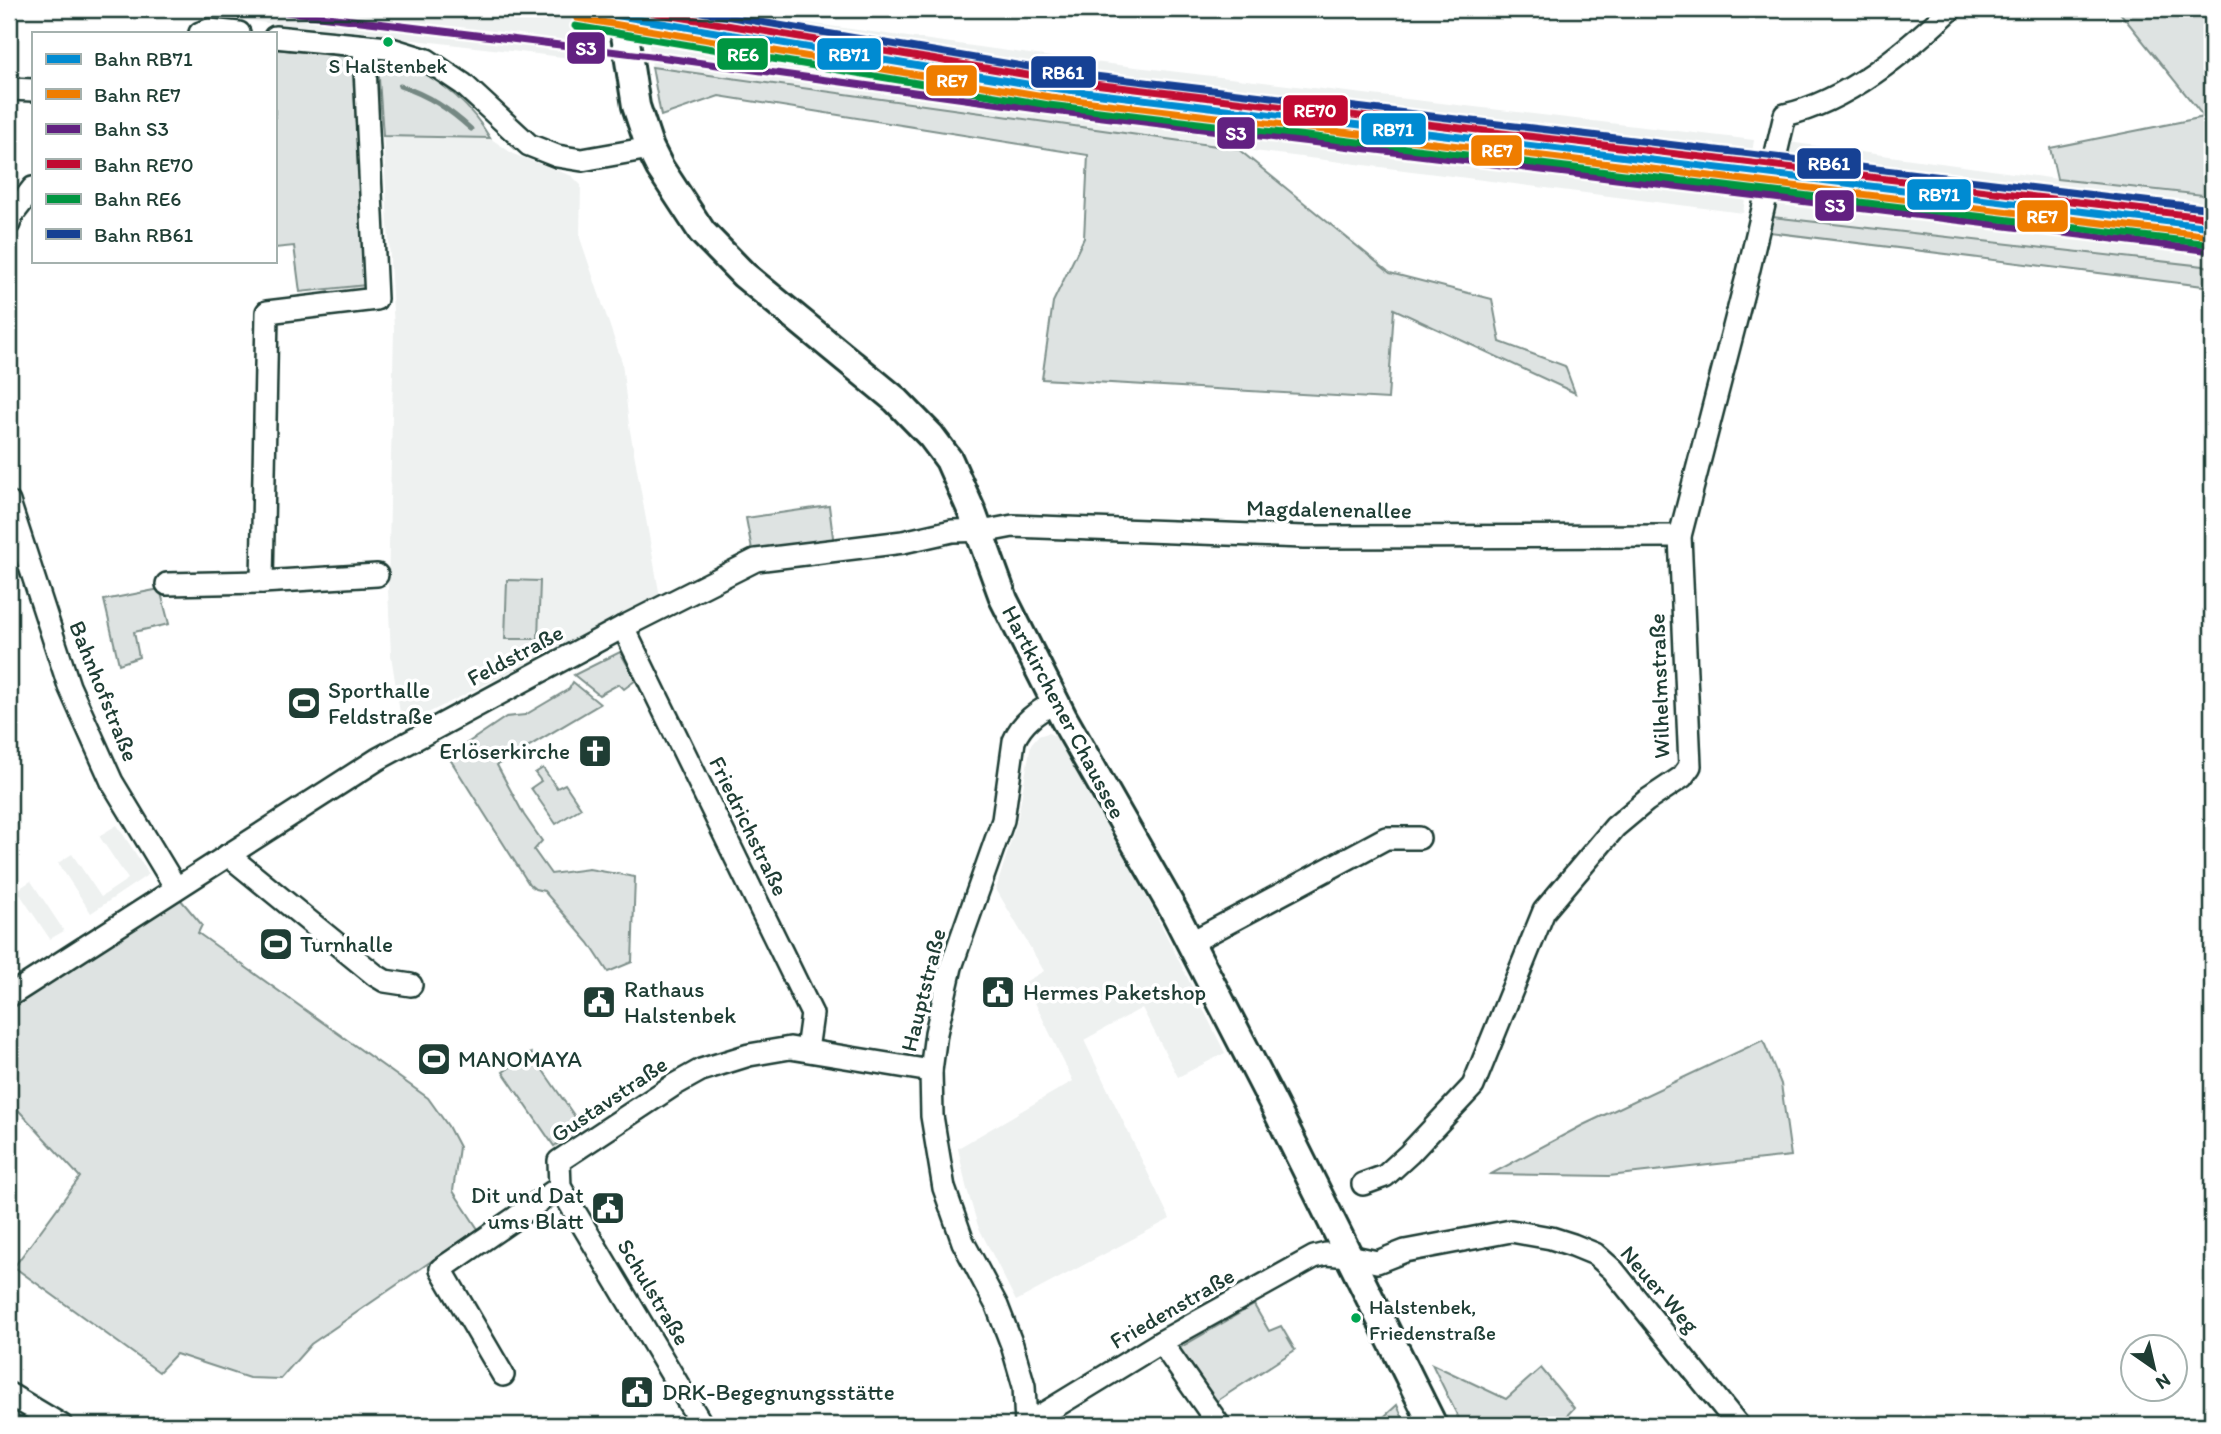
<svg xmlns="http://www.w3.org/2000/svg" width="2221" height="1434" font-family="Itim,sans-serif">
<style>
.built{fill:#eef1f0}
.green{fill:#dee3e2;stroke:#7e908b;stroke-width:2}
.lines{fill:none;stroke-linecap:round;stroke-linejoin:round}
.stream{stroke:#758883;stroke-width:5}
.minor-casing{stroke:#1f3d34;stroke-width:26}
.major-casing{stroke:#1f3d34;stroke-width:32}
.minor{stroke:#fff;stroke-width:21}
.major{stroke:#fff;stroke-width:26}
.rail-1-casing{stroke:#fff;stroke-width:12}
.rail-2-casing{stroke:#fff;stroke-width:12}
.rail-3-casing{stroke:#fff;stroke-width:12}
.rail-4-casing{stroke:#fff;stroke-width:12}
.rail-5-casing{stroke:#fff;stroke-width:12}
.rail-6-casing{stroke:#fff;stroke-width:12}
.rail-1{stroke:#008bd2;stroke-width:7}
.rail-2{stroke:#ef7d00;stroke-width:7}
.rail-3{stroke:#622181;stroke-width:7}
.rail-4{stroke:#c10831;stroke-width:7}
.rail-5{stroke:#009641;stroke-width:7}
.rail-6{stroke:#164194;stroke-width:7}
.bus-dot{fill:#00a651;stroke:#fff;stroke-width:2.5}
.labels{text-anchor:middle;dominant-baseline:central;stroke-width:7;stroke-linejoin:round;paint-order:stroke}
.bus-label{font-size:21px;fill:#1f3d34;stroke:#fff}
.street-label{font-size:23px;fill:#1f3d34;stroke:#fff}
.poi-label{font-size:23px;fill:#1f3d34;stroke:#fff;text-anchor:start}
.line-badge{stroke:#fff;stroke-width:2.5}
.badge-label{font-size:19px;text-anchor:middle;font-weight:bold;fill:#fff}
</style>
<rect width="100%" height="100%" fill="#fff"/>
<filter id="ink" filterUnits="userSpaceOnUse"><feTurbulence type="fractalNoise" baseFrequency=".0143" numOctaves="2"/><feDisplacementMap in="SourceGraphic" scale="14" xChannelSelector="R" yChannelSelector="G"/><feConvolveMatrix kernelMatrix="1 2 1 2 8 2 1 2 1" color-interpolation-filters="sRGB"/></filter>
<g filter="url(#ink)">
<g class="built">
<polygon points="147,9 599,9 605,62"/>
<polygon points="644,9 708,9 1051,57 1754,140 1743,213 1238,149 652,67"/>
<polygon points="383,136 490,138 513,154 572,176 581,185 580,238 622,362 629,425 660,597 402,726 391,655 388,590 394,329"/>
<polygon points="1788,142 2057,179 2212,196 2212,267 1772,217"/>
<polygon points="1048,733 1058,737 1078,770 1154,911 1225,1053 1178,1077 1142,1008 1084,1040 1170,1219 1016,1301 978,1226 966,1186 958,1148 1073,1081 1025,982 1044,971 996,889 1017,822 1031,744 1038,736"/>
<polygon points="117,825 149,874 91,913 58,863 72,854 101,897 128,879 99,836"/>
<polygon points="31,881 64,931 50,939 17,890"/>
</g>
<g class="green">
<polygon points="2117,9 2212,9 2212,196 2057,179 2050,148 2204,117"/>
<polygon points="275,49 352,57 366,285 300,292 294,246 275,248"/>
<path d="M 378,64 C 388,65 401,65 411,68 C 444,80 473,109 490,138 L 383,136 Z"/>
<polygon points="652,67 1238,149 1390,273 1492,299 1500,342 1565,366 1575,393 1394,309 1388,399 1042,379 1053,302 1084,238 1088,155 719,96 661,116"/>
<polygon points="1772,217 2212,267 2212,287 1769,232"/>
<polygon points="829,506 834,545 753,555 746,518"/>
<polygon points="507,580 540,581 538,639 505,639"/>
<polygon points="160,589 169,624 134,632 139,657 119,664 104,600"/>
<polygon points="620,652 636,680 624,689 619,684 599,695 574,675"/>
<polygon points="573,682 600,704 497,765 524,815 542,841 534,850 551,874 589,869 635,877 632,962 608,972 589,943 544,891 535,889 529,884 448,756 506,717 525,715 569,689"/>
<polygon points="543,768 557,788 565,784 581,808 556,824 531,788 541,781 535,773"/>
<polygon points="175,893 202,925 198,933 428,1098 448,1126 459,1147 453,1191 478,1229 311,1344 280,1379 249,1378 176,1354 159,1372 14,1267 80,1177 9,1100 9,996"/>
<polygon points="1763,1040 1781,1084 1791,1156 1609,1176 1491,1174 1583,1125"/>
<polygon points="531,1053 582,1127 554,1146 503,1072"/>
<polygon points="1254,1305 1269,1331 1281,1326 1295,1350 1214,1403 1176,1350"/>
<polygon points="1432,1364 1506,1399 1541,1368 1574,1408 1558,1425 1462,1425"/>
<polygon points="1397,1405 1406,1425 1375,1425"/>
</g>
<g class="lines">
<path class="stream" d="M 400,86 C 428,95 449,109 471,129"/>
<g class="minor-casing">
<g id="minor">
<polyline points="200,33 209,30 239,33"/>
<polyline points="275,37 388,48 427,60 463,84 529,145 557,156 582,160 650,148"/>
<polyline points="9,89 33,90"/>
<polyline points="9,224 12,215 33,188"/>
<polyline points="9,502 69,686 112,782 176,888"/>
<polyline points="262,582 267,312 376,299 364,46"/>
<polyline points="167,584 262,582 377,575"/>
<polyline points="623,627 812,1014 807,1050"/>
<polyline points="228,855 375,975 385,981 411,985"/>
<polyline points="1190,943 1386,838 1419,838"/>
<polyline points="9,996 378,759 623,627 756,560 903,542 952,531 992,530 1013,526 1304,537 1680,536"/>
<path d="M 1363,1184 L 1385,1176 L 1409,1154 L 1473,1086 L 1544,911 L 1615,827 L 1646,801 L 1682,777 L 1690,766 L 1680,536 L 1748,273 L 1785,115 C 1848,101 1905,52 1951,9"/>
<polyline points="1161,1342 1219,1425"/>
<polyline points="503,1375 441,1269 560,1187"/>
<polyline points="9,1394 61,1425"/>
<polyline points="702,1425 560,1187 559,1161 674,1085 701,1070 749,1055 790,1048 931,1071"/>
<polyline points="1025,1425 1161,1342 1314,1257 1326,1254 1349,1256 1377,1262 1405,1251 1511,1231 1551,1238 1573,1245 1595,1254 1613,1270 1738,1425"/>
<path d="M 1026,1425 L 1024,1386 L 1012,1345 L 997,1306 L 963,1242 L 944,1188 L 932,1116 L 931,1071 L 936,1033 L 951,967 L 1003,820 L 1014,741 C 1022,722 1037,712 1055,702"/>
</g>
</g>
<g class="major-casing">
<polyline id="major" points="621,9 636,106 650,148 660,168 702,232 744,275 896,400 931,436 949,460 972,512 1004,600 1064,719 1175,913 1274,1105 1433,1425"/>
</g>
<use href="#minor" class="minor"/>
<use href="#major" class="major"/>
<g class="rail-1-casing">
<polyline id="rail-1" points="578,9 1051,88 2212,227"/>
</g>
<g class="rail-2-casing">
<polyline id="rail-2" points="577,18 1050,97 2211,236"/>
</g>
<g class="rail-3-casing">
<polyline id="rail-3" points="261,9 659,57 1045,110 2212,251"/>
</g>
<g class="rail-4-casing">
<polyline id="rail-4" points="630,9 1052,79 2212,218"/>
</g>
<g class="rail-5-casing">
<polyline id="rail-5" points="575,26 1049,105 2210,244"/>
</g>
<g class="rail-6-casing">
<polyline id="rail-6" points="683,9 1053,71 2212,209"/>
</g>
<use href="#rail-1" class="rail-1"/>
<use href="#rail-2" class="rail-2"/>
<use href="#rail-3" class="rail-3"/>
<use href="#rail-4" class="rail-4"/>
<use href="#rail-5" class="rail-5"/>
<use href="#rail-6" class="rail-6"/>
</g>
</g>
<defs>
<g id="stadium-square" transform="scale(1.75)"><rect x="-9" y="-9" width="18" height="18" rx="4" fill="#1f3d34" stroke="#fff"/><path d="M0-5a6.5 5 0 1 0 0 10a6.5 5 0 1 0 0-10ZM-3.5-1.8h7v3.6h-7Z" fill="#fff"/></g>
<g id="church-square" transform="scale(1.75)"><rect x="-9" y="-9" width="18" height="18" rx="4" fill="#1f3d34" stroke="#fff"/><path d="M-1.2-6h2.4v3.5h3.3v2.4h-3.3V6h-2.4V-.1h-3.3v-2.4h3.3Z" fill="#fff"/></g>
<g id="civic-square" transform="scale(1.75)"><rect x="-9" y="-9" width="18" height="18" rx="4" fill="#1f3d34" stroke="#fff"/><path d="M-.6-6.5H3V-4.5H.6V-3L4-1V1h2V6H-6V1h2V-1L-.6-3ZM-1.2 2.5V6h2.4V2.5Z" fill="#fff"/></g>
</defs>
<g fill-rule="evenodd">
<use href="#stadium-square" x="304" y="703"/>
<use href="#church-square" x="595" y="751"/>
<use href="#stadium-square" x="276" y="944"/>
<use href="#civic-square" x="998" y="992"/>
<use href="#civic-square" x="599" y="1002"/>
<use href="#stadium-square" x="434" y="1059"/>
<use href="#civic-square" x="608" y="1208"/>
<use href="#civic-square" x="637" y="1392"/>
</g>
<g class="bus-dot">
<circle cx="388" cy="42" r="6"/>
<circle cx="1356" cy="1318" r="6"/>
</g>
<g class="labels">
<g class="bus-label">
<text x="388" y="65">S Halstenbek</text>
<text x="1369" y="1306" text-anchor="start">Halstenbek,<tspan x="1369" dy="26">Friedenstraße</tspan></text>
</g>
<g class="street-label">
<text transform="translate(1329 509) rotate(1)">Magdalenenallee</text>
<text transform="translate(515 655) rotate(-28)">Feldstraße</text>
<text transform="translate(1659 686) rotate(-92)">Wilhelmstraße</text>
<text transform="translate(104 691) rotate(68)">Bahnhofstraße</text>
<text transform="translate(1064 712) rotate(62)">Hartkirchener Chaussee</text>
<text transform="translate(749 826) rotate(64)">Friedrichstraße</text>
<text transform="translate(923 990) rotate(-76)">Hauptstraße</text>
<text transform="translate(609 1099) rotate(-34)">Gustavstraße</text>
<text transform="translate(1660 1289) rotate(49)">Neuer Weg</text>
<text transform="translate(654 1292) rotate(59)">Schulstraße</text>
<text transform="translate(1172 1308) rotate(-30)">Friedenstraße</text>
</g>
<g class="poi-label">
<text x="328" y="690">Sporthalle<tspan x="328" dy="26">Feldstraße</tspan></text>
<text x="570" y="751" text-anchor="end">Erlöserkirche</text>
<text x="300" y="944">Turnhalle</text>
<text x="624" y="989">Rathaus<tspan x="624" dy="26">Halstenbek</tspan></text>
<text x="1023" y="992">Hermes Paketshop</text>
<text x="458" y="1059">MANOMAYA</text>
<text x="584" y="1195" text-anchor="end">Dit und Dat<tspan x="584" dy="26">ums Blatt</tspan></text>
<text x="662" y="1392">DRK-Begegnungsstätte</text>
</g>
</g>
<g class="line-badge">
<rect x="566" y="31" width="40" height="34" rx="7" fill="#622181"/>
<rect x="716" y="37" width="53" height="34" rx="7" fill="#009641"/>
<rect x="816" y="37" width="66" height="34" rx="7" fill="#008bd2"/>
<rect x="1030" y="55" width="67" height="34" rx="7" fill="#164194"/>
<rect x="925" y="64" width="53" height="33" rx="7" fill="#ef7d00"/>
<rect x="1282" y="94" width="67" height="33" rx="7" fill="#c10831"/>
<rect x="1360" y="112" width="67" height="34" rx="7" fill="#008bd2"/>
<rect x="1216" y="116" width="40" height="34" rx="7" fill="#622181"/>
<rect x="1470" y="134" width="53" height="33" rx="7" fill="#ef7d00"/>
<rect x="1796" y="147" width="66" height="33" rx="7" fill="#164194"/>
<rect x="1906" y="178" width="66" height="33" rx="7" fill="#008bd2"/>
<rect x="1814" y="189" width="41" height="33" rx="7" fill="#622181"/>
<rect x="2016" y="199" width="53" height="34" rx="7" fill="#ef7d00"/>
</g>
<g class="badge-label">
<text x="586" y="55">S3</text>
<text x="743" y="61">RE6</text>
<text x="849" y="61">RB71</text>
<text x="1063" y="79">RB61</text>
<text x="952" y="87">RE7</text>
<text x="1315" y="117">RE70</text>
<text x="1393" y="136">RB71</text>
<text x="1236" y="140">S3</text>
<text x="1497" y="157">RE7</text>
<text x="1829" y="170">RB61</text>
<text x="1939" y="201">RB71</text>
<text x="1835" y="212">S3</text>
<text x="2042" y="223">RE7</text>
</g>
<rect width="2221" height="1434" fill="none" stroke="#fff" stroke-width="35"/>
<rect x="18" y="18" width="2186" height="1399" fill="none" stroke="#1f3d34" stroke-width="2.5" filter="url(#ink)"/>
<rect x="32" y="32" width="245" height="231" fill="#ffffff" stroke="#a5b1ae" stroke-width="2"/>
<rect x="46" y="54" width="35" height="10" fill="#008bd2" stroke="#a5b1ae" stroke-width="2"/>
<text x="94" y="66" font-size="21" fill="#1f3d34">Bahn RB71</text>
<rect x="46" y="89" width="35" height="10" fill="#ef7d00" stroke="#a5b1ae" stroke-width="2"/>
<text x="94" y="102" font-size="21" fill="#1f3d34">Bahn RE7</text>
<rect x="46" y="124" width="35" height="10" fill="#622181" stroke="#a5b1ae" stroke-width="2"/>
<text x="94" y="136" font-size="21" fill="#1f3d34">Bahn S3</text>
<rect x="46" y="159" width="35" height="10" fill="#c10831" stroke="#a5b1ae" stroke-width="2"/>
<text x="94" y="172" font-size="21" fill="#1f3d34">Bahn RE70</text>
<rect x="46" y="194" width="35" height="10" fill="#009641" stroke="#a5b1ae" stroke-width="2"/>
<text x="94" y="206" font-size="21" fill="#1f3d34">Bahn RE6</text>
<rect x="46" y="229" width="35" height="10" fill="#164194" stroke="#a5b1ae" stroke-width="2"/>
<text x="94" y="242" font-size="21" fill="#1f3d34">Bahn RB61</text>
<g transform="translate(2154 1368) rotate(146)"><circle r="33" fill="#ffffff" stroke="#a5b1ae" stroke-width="2"/>
<path d="M0-5L12 26L0 18L-12 26Z" fill="#1f3d34"/>
<text y="-10" font-size="19" font-weight="bold" text-anchor="middle" fill="#1f3d34">N</text>
</g>
</svg>
